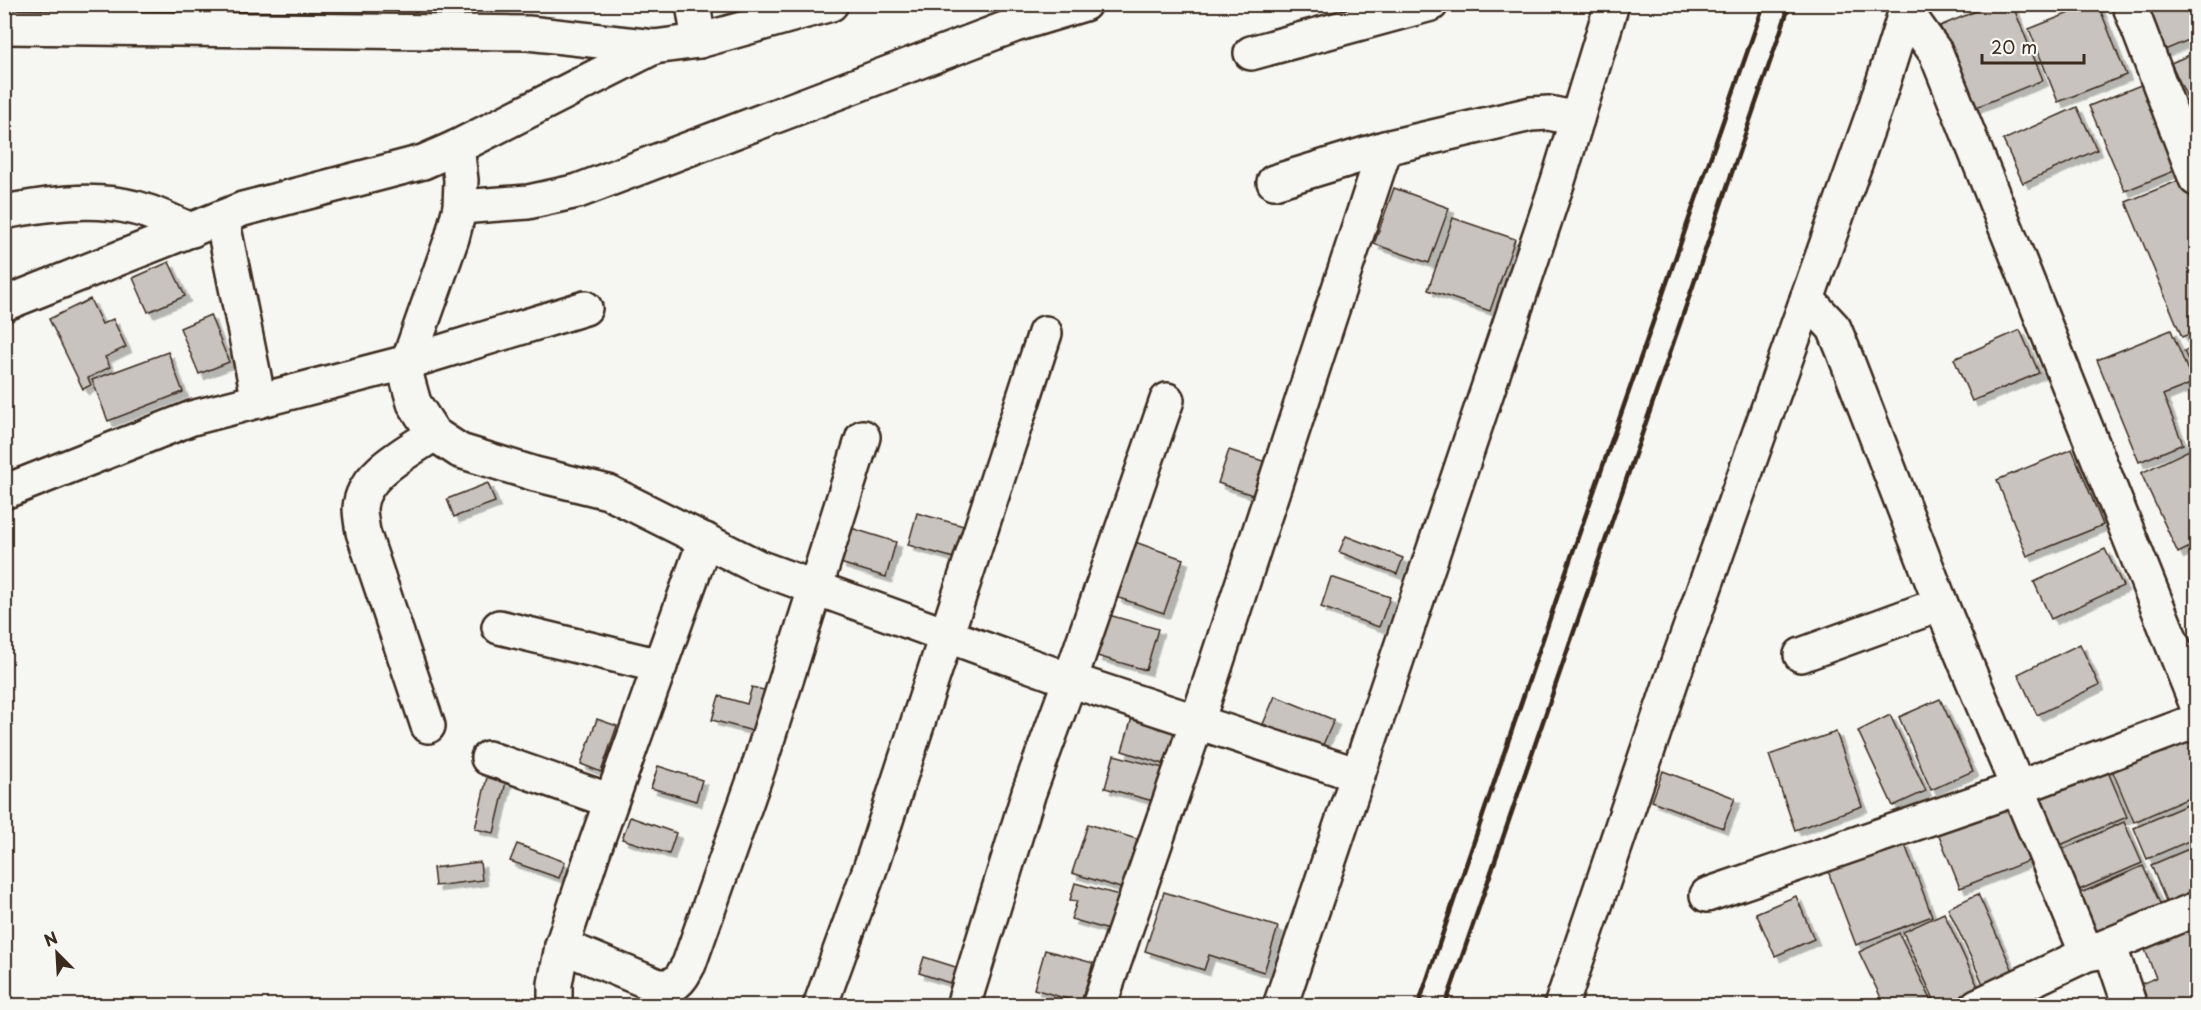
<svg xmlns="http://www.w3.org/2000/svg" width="2201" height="1010" font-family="'Playpen Sans',sans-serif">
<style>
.building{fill:#c8c3be;stroke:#3b2a1e;stroke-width:1.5;filter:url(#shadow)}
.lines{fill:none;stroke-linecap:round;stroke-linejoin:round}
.street-casing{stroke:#3b2a1e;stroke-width:38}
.street{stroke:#f6f6f2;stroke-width:33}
.rail{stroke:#3b2a1e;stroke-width:4.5}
</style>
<defs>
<filter id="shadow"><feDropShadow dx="5.5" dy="5.5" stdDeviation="0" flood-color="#0004"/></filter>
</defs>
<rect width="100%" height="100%" fill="#f6f6f2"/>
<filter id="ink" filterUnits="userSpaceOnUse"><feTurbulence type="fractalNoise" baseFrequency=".0167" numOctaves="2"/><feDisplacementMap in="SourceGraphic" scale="12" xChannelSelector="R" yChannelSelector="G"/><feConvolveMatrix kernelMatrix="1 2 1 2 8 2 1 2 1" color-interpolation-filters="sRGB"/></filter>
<g filter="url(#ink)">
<g class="building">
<polygon points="1993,4 2012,4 2043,80 1974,108 1940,26"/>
<polygon points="2092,4 2098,4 2126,75 2058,102 2029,29"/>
<polygon points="2140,4 2196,4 2196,37 2160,52"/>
<polygon points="2196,52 2196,101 2190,104 2171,63"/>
<polygon points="2163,76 2196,162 2125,191 2089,106"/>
<polygon points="2196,105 2196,139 2184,111"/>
<polygon points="2077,107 2097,150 2023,183 2003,140"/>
<polygon points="2185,178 2196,206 2196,331 2182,337 2126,202"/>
<polygon points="1394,188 1449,208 1429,263 1374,244"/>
<polygon points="1453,218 1515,239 1490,311 1428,290"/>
<polygon points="169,262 185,296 148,312 133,278"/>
<polygon points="90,299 102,324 113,319 126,347 105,357 110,367 88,378 91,385 83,389 49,319"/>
<polygon points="210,315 229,362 199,374 180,328"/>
<polygon points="2020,330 2039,373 1972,401 1954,359"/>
<polygon points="2171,330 2193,383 2163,395 2183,444 2139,462 2097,360"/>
<polygon points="2196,345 2196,378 2184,351"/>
<polygon points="168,352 183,392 108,421 92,380"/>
<polygon points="2072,449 2103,525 2027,556 1997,480"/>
<polygon points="1229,450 1275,465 1264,499 1218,483"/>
<polygon points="2189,450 2196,467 2196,544 2178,553 2141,473"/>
<polygon points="488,483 495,502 454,517 447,499"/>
<polygon points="917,513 971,528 961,560 908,545"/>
<polygon points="851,528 896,542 886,577 840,563"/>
<polygon points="1346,536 1403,558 1397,574 1339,552"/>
<polygon points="1135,542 1183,559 1164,613 1116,597"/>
<polygon points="2105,549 2123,586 2051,619 2034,582"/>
<polygon points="1331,577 1390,597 1379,627 1321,607"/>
<polygon points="1109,615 1158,629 1146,670 1097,656"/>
<polygon points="2080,644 2099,685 2037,715 2018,674"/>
<polygon points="752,687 775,693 764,734 712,720 719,696 747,704"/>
<polygon points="1275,696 1334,720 1321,749 1263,724"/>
<polygon points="1940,699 1973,771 1931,790 1899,717"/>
<polygon points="1134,711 1179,725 1167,765 1122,751"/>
<polygon points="1890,715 1926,791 1893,806 1858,731"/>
<polygon points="597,719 617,726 601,772 581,764"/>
<polygon points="1836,732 1862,806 1795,830 1769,755"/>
<polygon points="2189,738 2196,755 2196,795 2134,822 2112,770"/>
<polygon points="1114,755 1163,768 1153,801 1105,788"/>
<polygon points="658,766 702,780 696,801 651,788"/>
<polygon points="2106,767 2127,817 2053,848 2032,797"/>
<polygon points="1663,771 1735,798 1723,828 1652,801"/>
<polygon points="487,777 506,782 494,833 475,829"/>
<polygon points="2018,792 2043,855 1960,888 1935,825"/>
<polygon points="2196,801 2196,838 2147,859 2134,828"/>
<polygon points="630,817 676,833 669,854 622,839"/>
<polygon points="2124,822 2142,863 2072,893 2054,853"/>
<polygon points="1088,824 1143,841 1127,890 1072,873"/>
<polygon points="1904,842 1932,916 1856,945 1828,871"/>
<polygon points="517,844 565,862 559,878 510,861"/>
<polygon points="2196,846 2196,897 2169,908 2151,865"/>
<polygon points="480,862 482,880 435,886 433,868"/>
<polygon points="2143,866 2163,910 2094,941 2074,896"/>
<polygon points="1075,883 1119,895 1109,930 1071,919 1077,901 1070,900"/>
<polygon points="1164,892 1278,927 1264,972 1209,955 1204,970 1145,951"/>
<polygon points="1978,894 2014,973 1984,986 1948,908"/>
<polygon points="1796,896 1814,939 1775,956 1756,913"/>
<polygon points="1944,913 1979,989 1943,1006 1937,1006 1903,932"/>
<polygon points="2196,917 2196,1006 2150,1006 2141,984 2156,978 2141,939"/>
<polygon points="1899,933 1934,1006 1885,1006 1859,952"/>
<polygon points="1045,950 1093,963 1081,1003 1034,989"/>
<polygon points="924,957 965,970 959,986 919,973"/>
<polygon points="2041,990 2049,1006 2009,1006"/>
</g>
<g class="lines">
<g class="street-casing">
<g id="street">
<polyline points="693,4 699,41"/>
<polyline points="2129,4 2196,179"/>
<polyline points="1906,11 1936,53 2196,703"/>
<polyline points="4,27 528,33 654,47 699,41 831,4"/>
<polyline points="1251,53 1431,4"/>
<polyline points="457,147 461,180 460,207 452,238 408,362 407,378 414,403 434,434 460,451 535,474 608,492 758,567 1070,680 1358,775"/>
<polyline points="1274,182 1385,148 1531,114 1549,113 1577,119"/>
<polyline points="460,207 528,202 578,191 1015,25 1084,4"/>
<path d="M 4,212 C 46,204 93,197 135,208 C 154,212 173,223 192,230"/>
<polyline points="222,218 259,401"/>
<polyline points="1807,299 1834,328 1843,350 1941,604 2087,954 2111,950 2130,1006"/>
<polyline points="4,304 243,209 423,162 457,147 654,47"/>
<polyline points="4,492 192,418 408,362 585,308"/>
<polyline points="499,627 660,666"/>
<polyline points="1801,655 1941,604"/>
<path d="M 428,726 L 363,532 C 362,525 360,516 360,508 C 362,474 408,452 434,434"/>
<polyline points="488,758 611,801"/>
<polyline points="1707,895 2018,788 2196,721"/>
<path d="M 562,946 L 658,986 C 678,987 680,980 689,964 L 758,769 L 863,437"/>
<polyline points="555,1006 555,984 562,946 593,852 705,540"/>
<polyline points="820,1006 871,866 1045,333"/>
<polyline points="963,1006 1029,792 1070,680 1167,400"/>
<polyline points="1099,1006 1197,722 1385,148"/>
<polyline points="1280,1006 1558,181 1612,4"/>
<polyline points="1561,1006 1672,679 1875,108 1908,4"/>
<polyline points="1977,1006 2087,954 2196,909"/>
</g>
</g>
<use href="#street" class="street"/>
<g class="rail">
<polyline points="1418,1006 1562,583 1764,4"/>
<polyline points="1445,1006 1790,4"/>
</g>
</g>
</g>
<rect width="2201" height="1010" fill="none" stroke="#f6f6f2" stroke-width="24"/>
<rect x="12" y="12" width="2177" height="986" fill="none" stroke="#3b2a1e" stroke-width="2" filter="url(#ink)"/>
<g transform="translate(57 953) rotate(336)" stroke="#f6f6f2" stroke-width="4.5" paint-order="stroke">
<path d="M0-4.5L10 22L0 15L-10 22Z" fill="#3b2a1e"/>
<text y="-9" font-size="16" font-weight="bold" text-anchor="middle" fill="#3b2a1e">N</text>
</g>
<path d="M1982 54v9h102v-9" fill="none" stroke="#3b2a1e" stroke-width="3"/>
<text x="1991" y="54" font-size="18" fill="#3b2a1e" stroke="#f6f6f2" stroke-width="4.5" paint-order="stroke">20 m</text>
</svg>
